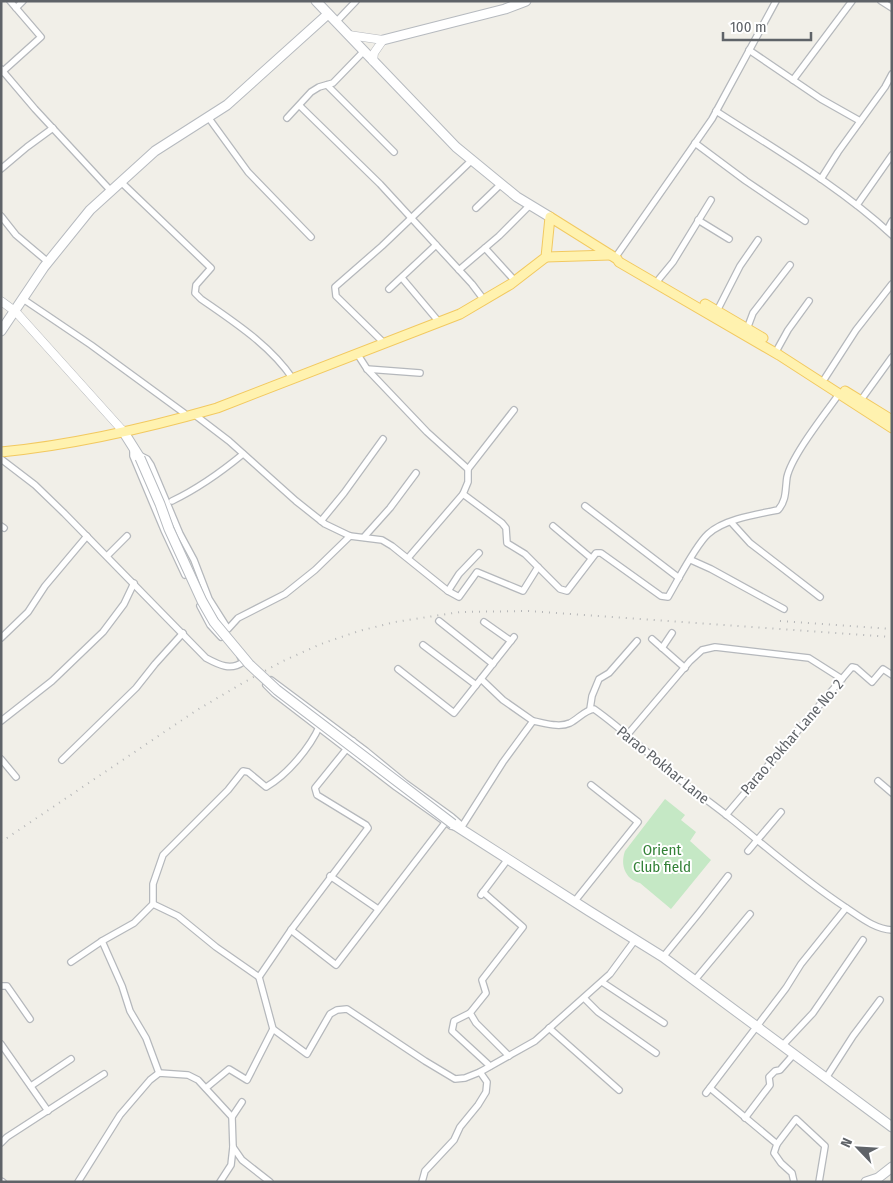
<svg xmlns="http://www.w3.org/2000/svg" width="893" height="1183" font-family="'Fira Sans Condensed',sans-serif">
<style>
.green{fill:#c5e8c5}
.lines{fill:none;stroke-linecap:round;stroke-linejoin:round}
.minor-casing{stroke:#b5b8bc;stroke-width:8}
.tertiary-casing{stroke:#b5b8bc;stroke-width:9}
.secondary-casing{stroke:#b6babf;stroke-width:11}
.primary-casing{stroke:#f2c960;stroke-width:11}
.minor{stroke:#fff;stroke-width:5.5}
.tertiary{stroke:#fff;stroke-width:8}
.secondary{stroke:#fff;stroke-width:9}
.primary{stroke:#fff2af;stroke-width:9}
.rail{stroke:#b6b7b8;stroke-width:2;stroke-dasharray:1 6;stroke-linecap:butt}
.secondary-bridge-casing{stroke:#b6babf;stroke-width:11;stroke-linecap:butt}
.secondary-bridge{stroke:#fff;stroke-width:9}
.labels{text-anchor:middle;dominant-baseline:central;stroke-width:4;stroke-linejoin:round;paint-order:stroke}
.street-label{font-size:15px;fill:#5f6368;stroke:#fff}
.park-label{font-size:15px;fill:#348238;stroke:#fff}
</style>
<rect width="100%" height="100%" fill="#f1efe8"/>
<path class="green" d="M 665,799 L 685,815 L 681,820 L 696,832 L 690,841 L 711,860 L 671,909 L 640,883 C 625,879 620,865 625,851 Z"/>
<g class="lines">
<g class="minor-casing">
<g id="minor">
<polyline points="881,1 892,8"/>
<polyline points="16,8 23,1"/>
<polyline points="336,22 356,1"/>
<polyline points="749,50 821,99 860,121"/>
<polyline points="1,69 35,109 111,191"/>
<polyline points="1,73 41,37 10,1"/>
<polyline points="793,80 852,1"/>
<polyline points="327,85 394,152"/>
<polyline points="300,106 380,184 472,284 484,300"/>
<path d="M 716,111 C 776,150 839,186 892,235"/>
<polyline points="208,117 248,172 311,237"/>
<polyline points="287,118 311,92 319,87 333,83 364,51"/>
<polyline points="695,143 746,181 805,221"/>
<polyline points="1,169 27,147 53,128"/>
<polyline points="821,179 838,152 885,87 892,74"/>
<path d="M 121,182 L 211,268 L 196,285 L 195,293 L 201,299 C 234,322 270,345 293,379"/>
<polyline points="857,205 892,155"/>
<polyline points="476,208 501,184"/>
<polyline points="1,216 16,235 48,262"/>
<polyline points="698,220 729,239"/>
<polyline points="887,230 892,221"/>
<polyline points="485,248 515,281"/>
<polyline points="615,258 712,119 776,1"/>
<polyline points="459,270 499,236 530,205"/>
<polyline points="402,278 439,322"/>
<polyline points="659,279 673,262 711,200"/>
<polyline points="389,289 436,245"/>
<polyline points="23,299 91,345 184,413 187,417"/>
<polyline points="717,311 740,266 758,240"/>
<polyline points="747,329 753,313 790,265"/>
<polyline points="384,343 336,296 335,287 382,246 472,160"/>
<polyline points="778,348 788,330 809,301"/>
<polyline points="358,355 367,369 427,432 468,469 468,482 463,494 408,558"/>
<polyline points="367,369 420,373"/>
<polyline points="825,378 856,330 892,284"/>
<polyline points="861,400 892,357"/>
<polyline points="195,415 229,441 296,501 325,524 350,536 382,540 392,546 448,591 459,597 477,572 523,591 538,567"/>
<polyline points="133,450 133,456 164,530 185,575"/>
<polyline points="139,455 147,459 151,465 180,534 194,560 209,599 228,629 238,618 285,594 315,570 350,536"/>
<path d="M 1,459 L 35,485 L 64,513 L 206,658 C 219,665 231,671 243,662 L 240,656"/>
<polyline points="468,469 514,410"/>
<path d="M 463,494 L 502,523 L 506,528 L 507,543 L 525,554 L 560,589 L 567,591 L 596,553 L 601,553 L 661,596 L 668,597 C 678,580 695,546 708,534 C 724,519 758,514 778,510 C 787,500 785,489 787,477 C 792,455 825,414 839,394"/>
<path d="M 172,501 C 199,488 220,473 243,454"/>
<polyline points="585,506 679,578"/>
<polyline points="321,521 344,493 383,439"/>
<polyline points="731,522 750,543 820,597"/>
<polyline points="1,526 4,528"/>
<polyline points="553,526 591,558"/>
<polyline points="364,537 390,508 416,473"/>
<polyline points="107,556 127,536"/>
<polyline points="691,560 711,569 784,609"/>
<polyline points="448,591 459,574 479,553"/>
<polyline points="200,606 210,625 221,637"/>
<polyline points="439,621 493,664"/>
<polyline points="484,622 511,641"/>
<polyline points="1,638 28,612 45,586 87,536"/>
<polyline points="652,639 685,668"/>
<polyline points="423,645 476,685"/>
<polyline points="662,648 672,633"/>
<polyline points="398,669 454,713 514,637"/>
<polyline points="481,679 503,700 533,721"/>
<polygon points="271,680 366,751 405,783 452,817 460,824 461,828 451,826 396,787 274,693 266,685"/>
<polyline points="590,709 592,696 599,679 609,673 637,641"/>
<polyline points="1,721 52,681 103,632 124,604 134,583"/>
<polyline points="628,734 690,661 702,650 715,647 809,658 842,679"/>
<polyline points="353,741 315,788 317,795 366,825 368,828 291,930 336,965 445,823"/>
<polyline points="1,759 16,777"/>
<polyline points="62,760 136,688 155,664 183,633"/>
<polyline points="878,781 892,793"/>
<polyline points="726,815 852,667 856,668 872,682 883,669 892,675"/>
<path d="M 461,828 L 503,762 L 533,721 C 545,723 559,728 570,723 C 578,719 585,710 594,709 C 621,728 645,751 670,772 C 691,789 713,804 734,821 C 770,850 805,881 845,907 C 859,916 874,929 892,930"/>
<polyline points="748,851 781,812"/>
<polyline points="330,876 378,909"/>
<polyline points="483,892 523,927 482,980 486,993 470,1013 476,1023 509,1056"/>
<polyline points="481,895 508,859"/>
<polyline points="574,902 638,822 591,785"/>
<polyline points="153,904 178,916 216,947 259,977 273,1029 307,1054 330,1014 337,1010 347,1009 425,1061 455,1079 465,1078 480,1072 535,1041 610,974 635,940"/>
<polyline points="102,941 122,986 130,1011 146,1038 159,1073"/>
<polyline points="663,957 699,913 728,876"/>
<path d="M 71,962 L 102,941 L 134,923 L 153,904 L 153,884 L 163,855 L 228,790 L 243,771 L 248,772 L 266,787 C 287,775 310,748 320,725"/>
<polyline points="259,977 291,930"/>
<polyline points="694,981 750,914"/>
<polyline points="602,982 664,1023"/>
<polyline points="1,986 7,986 30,1019"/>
<polyline points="584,998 598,1012 656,1053"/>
<polyline points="470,1013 454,1021 452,1031 490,1066"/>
<polyline points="549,1028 619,1090"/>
<polyline points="1,1044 48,1111"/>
<polyline points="782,1046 813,1013 863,940"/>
<polyline points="826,1078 853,1036 880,1000"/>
<polyline points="31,1086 71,1059"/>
<polyline points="206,1088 229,1069 247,1080 273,1029"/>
<polyline points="710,1088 777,1144 774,1153 781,1163 792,1173 794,1182"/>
<polyline points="706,1093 786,988 801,964 846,908"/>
<polyline points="242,1102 232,1117 233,1147 242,1160 270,1182"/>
<polyline points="745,1118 770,1085 769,1077 775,1071 780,1070 794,1054"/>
<polyline points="1,1143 7,1137 104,1074"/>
<polyline points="777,1144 796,1119 825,1146 819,1182"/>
<polyline points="1,1181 3,1182"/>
<polyline points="78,1182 120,1115 150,1080 159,1073 188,1075 198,1080 232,1117"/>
<polyline points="220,1182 231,1165 233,1147"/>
<polyline points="422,1182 425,1171 454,1140 460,1127 478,1105 486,1092 487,1082 480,1072"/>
</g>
</g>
<g class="tertiary-casing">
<g id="tertiary">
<polyline points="349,35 383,40 374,53 373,61"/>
<polyline points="1,301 16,312 123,431"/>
</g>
</g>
<g class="secondary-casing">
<g id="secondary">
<polyline points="316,1 456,147 517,197 550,217"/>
<polyline points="383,40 505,9 526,1"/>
<polyline points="1,331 44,267 90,210 155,151 227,105 328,14"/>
<polyline points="123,431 140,458"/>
<polyline points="453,824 589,911 663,957 892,1127"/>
<polyline points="866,1182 878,1178 892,1167"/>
</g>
</g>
<g class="primary-casing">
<g id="primary">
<polyline points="546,257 610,255"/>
<polyline points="705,304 763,338"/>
<polyline points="845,391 892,420"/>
<path d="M 1,452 C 74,445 147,428 217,408 L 460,314 L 511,284 L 546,257 L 550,217 L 617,259 L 619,262 L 779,355 L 892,428"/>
</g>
</g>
<use href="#minor" class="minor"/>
<use href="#tertiary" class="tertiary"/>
<use href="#secondary" class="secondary"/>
<use href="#primary" class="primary"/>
<g class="rail">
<polyline points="780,621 892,629"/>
<polyline points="1,842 197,710 241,684 283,661 321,644 359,631 395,622 460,612 528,611 892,637"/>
</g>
<g class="secondary-bridge-casing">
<polyline id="secondary-bridge" points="140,458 160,504 169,529 202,601 214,622 249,664 277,690 453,824"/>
</g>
<use href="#secondary-bridge" class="secondary-bridge"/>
</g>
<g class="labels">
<g class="street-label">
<text transform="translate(792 737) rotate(-49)">Parao Pokhar Lane No. 2</text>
<text transform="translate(663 765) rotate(39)">Parao Pokhar Lane</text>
</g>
<g class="park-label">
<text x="662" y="850">Orient<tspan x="662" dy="17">Club field</tspan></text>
</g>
</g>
<rect width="893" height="1183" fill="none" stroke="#5f6368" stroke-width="5"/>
<g transform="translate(858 1148) rotate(295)" stroke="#ffffff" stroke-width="4" paint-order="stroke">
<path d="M0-4L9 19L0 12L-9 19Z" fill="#5f6368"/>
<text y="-8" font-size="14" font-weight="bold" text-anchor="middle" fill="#5f6368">N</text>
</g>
<path d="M723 32v8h88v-8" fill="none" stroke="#5f6368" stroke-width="2.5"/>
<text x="730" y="32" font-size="15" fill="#5f6368" stroke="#ffffff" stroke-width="4" paint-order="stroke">100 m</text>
</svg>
